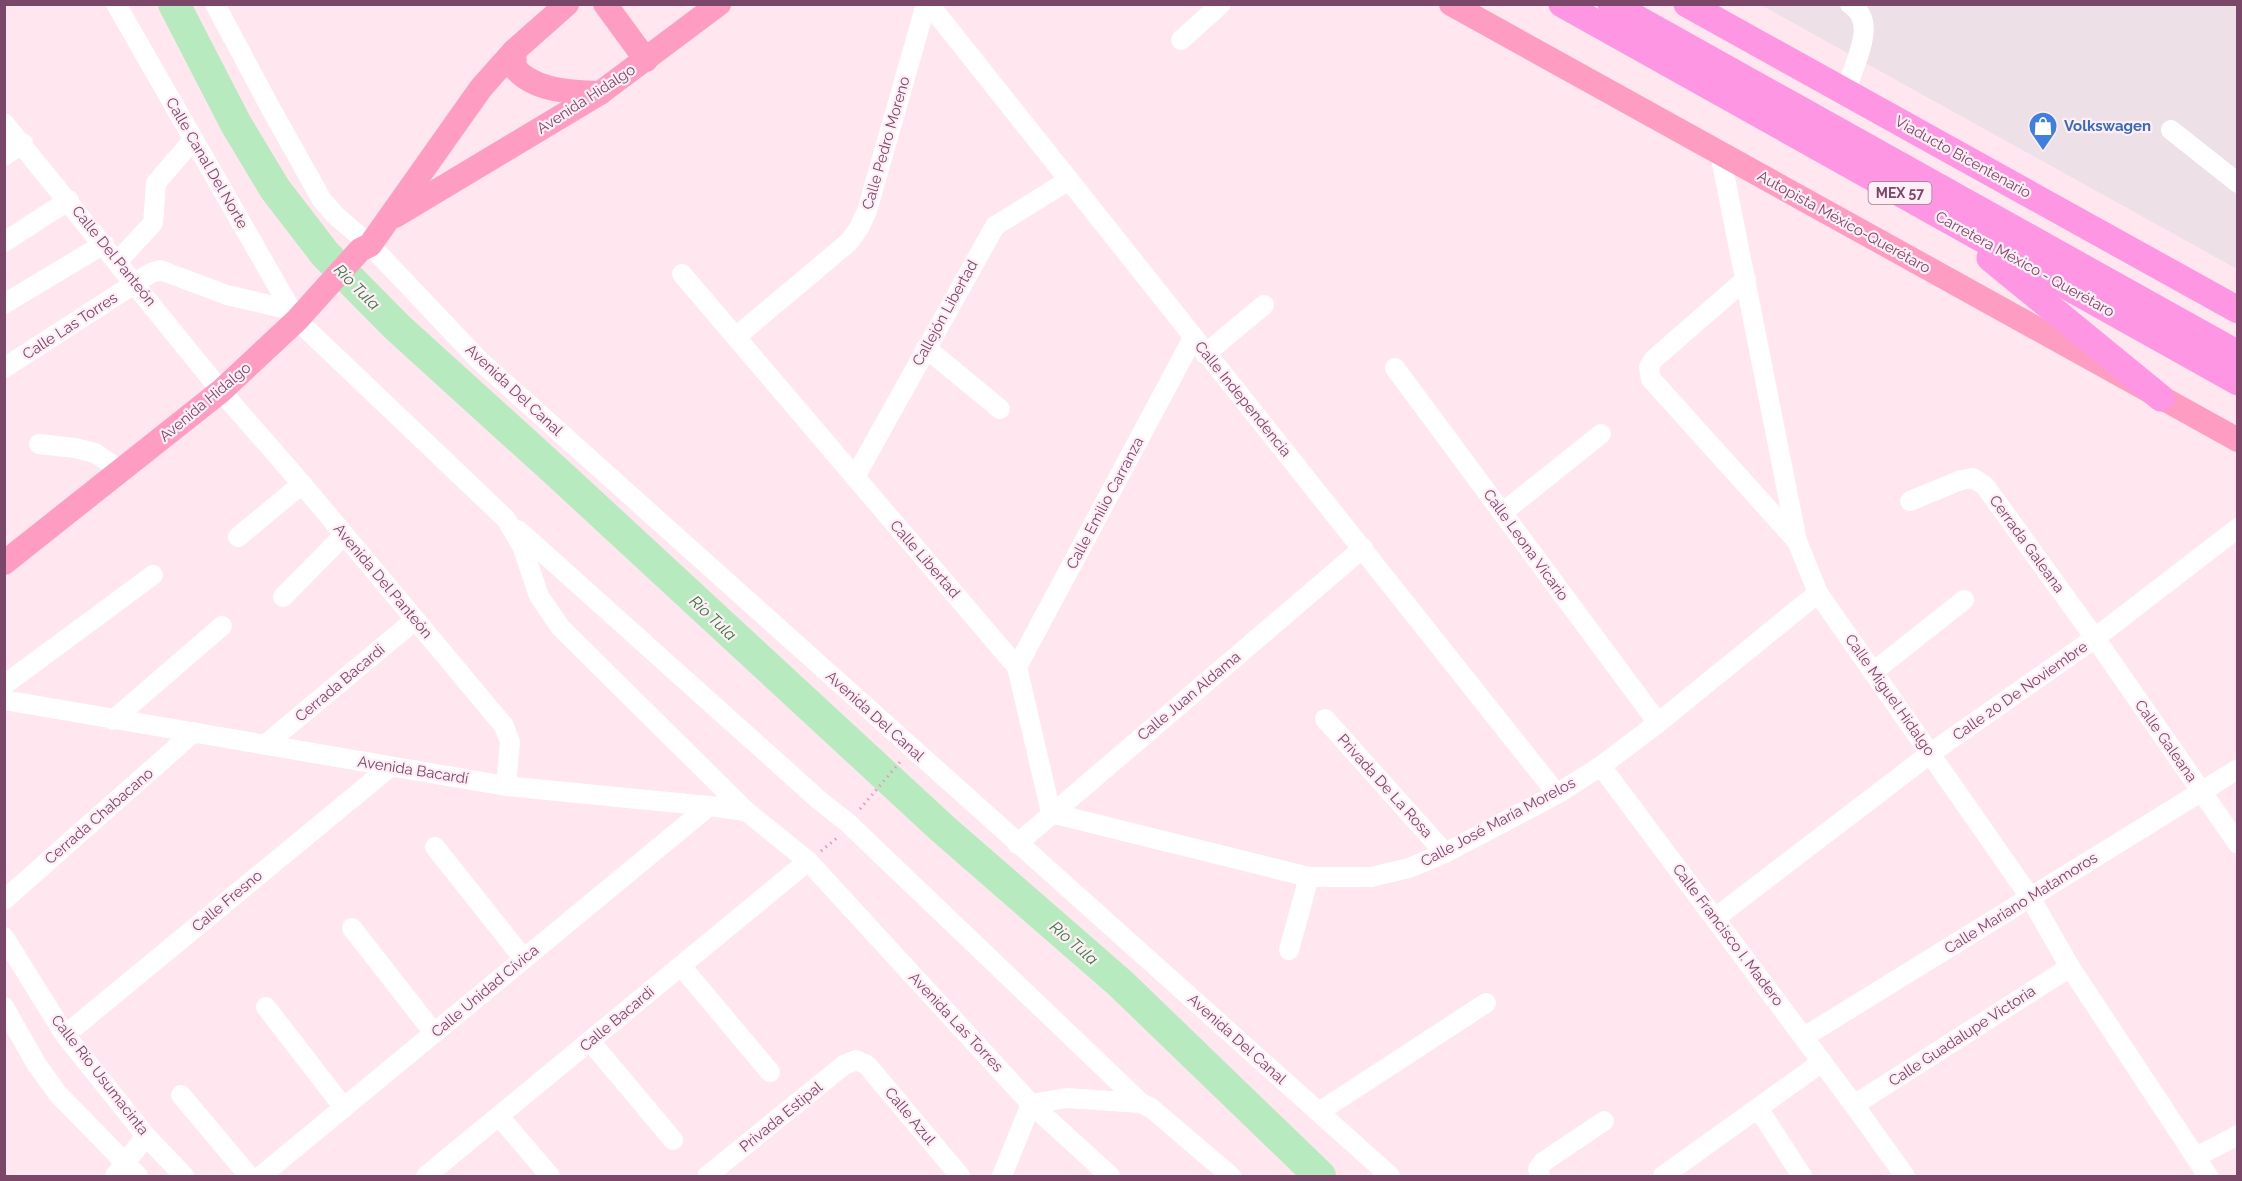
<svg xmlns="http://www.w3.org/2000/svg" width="2242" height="1181" font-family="Raleway,sans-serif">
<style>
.industrial{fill:#eee0e7}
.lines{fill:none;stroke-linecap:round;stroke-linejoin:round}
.river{stroke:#b7ebbf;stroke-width:32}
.path{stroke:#dd9cc4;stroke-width:3;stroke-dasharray:1.5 4.5;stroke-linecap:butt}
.minor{stroke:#fff;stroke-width:20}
.major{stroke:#ff9cc1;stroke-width:24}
.highway{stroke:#ff96e4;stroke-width:27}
.labels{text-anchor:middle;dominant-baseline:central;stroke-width:4.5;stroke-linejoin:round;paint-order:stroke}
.shield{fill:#ffeef5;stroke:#a37993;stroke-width:1.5}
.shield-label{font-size:14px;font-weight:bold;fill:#7b4769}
.street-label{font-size:15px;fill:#7b4769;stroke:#ffeef5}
.shop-label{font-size:15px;font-weight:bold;fill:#366cbe;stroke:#ffeef5;text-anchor:start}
.water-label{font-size:16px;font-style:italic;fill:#357b41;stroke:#ffeef5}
</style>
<rect width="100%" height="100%" fill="#ffe6ef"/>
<polygon class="industrial" points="1761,5 2237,5 2237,269"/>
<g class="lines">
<polyline class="river" points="174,4 236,124 275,189 325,254 397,327 559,474 943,829 1120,983 1320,1176"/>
<g class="path">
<polyline points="860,809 900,762"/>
<polyline points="821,851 837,838"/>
</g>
<g class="minor">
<polyline points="116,4 297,320 506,519 522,546 539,596 560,627 746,811 808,861 1031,1104 1110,1176"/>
<polyline points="215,4 271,109 322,200 335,215 370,245 479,360 1390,1176"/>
<polyline points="929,4 1557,794"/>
<path d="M 1850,4 C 1877,21 1857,56 1850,80"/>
<polyline points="1181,40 1221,4"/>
<polyline points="4,123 221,391 302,484 504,726 510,742 506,786"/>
<polyline points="2171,130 2238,183"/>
<polyline points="1720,153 1797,541 1818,593 2030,897 2070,967 2208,1176"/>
<polyline points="4,156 23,143"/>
<polyline points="4,242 69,200"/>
<polyline points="118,261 153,223 156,183 193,140"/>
<polyline points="682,274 1017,667 1051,813 1309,877 1371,877 1409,868 1445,853 1557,794 1601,766 1658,723 1818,593"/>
<polyline points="1746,279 1654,359 1649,367 1651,379 1796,540"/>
<polyline points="4,304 104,244"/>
<polyline points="737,336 849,242 859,228 867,211 926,4"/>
<polyline points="926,348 1000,409"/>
<polyline points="1205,354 1264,305"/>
<polyline points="4,368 151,273 160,270 227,295 291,310"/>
<polyline points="1395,368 1658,723"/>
<polyline points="39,444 75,448 95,453 122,471"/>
<polyline points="855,477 995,226 1069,180"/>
<polyline points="1910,501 1961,480 1973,478 1985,486 2095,638 2238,844"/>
<polyline points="1502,513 1601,434"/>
<polyline points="518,530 819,800 848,823 1141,1103"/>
<polyline points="238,537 302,484"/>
<polyline points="283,597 344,535"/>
<polyline points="1017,667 1193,338"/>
<polyline points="1873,672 1964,600"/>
<polyline points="4,685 153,575"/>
<polyline points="4,700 506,786 709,806 746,811"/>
<polyline points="1325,719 1445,853"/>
<polyline points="113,720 222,626"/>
<polyline points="265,745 415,620"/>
<polyline points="1601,766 1854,1105 1905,1176"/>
<polyline points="1017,844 1363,548"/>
<polyline points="435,847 524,959"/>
<polyline points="4,900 194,732"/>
<polyline points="1715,918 1931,753 2095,638 2238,528"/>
<polyline points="352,928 434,1033"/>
<polyline points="4,937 65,1035 146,1136 184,1176"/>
<polyline points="1289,950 1309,877"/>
<polyline points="681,966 770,1072"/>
<polyline points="4,1007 37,1065 58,1094 138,1176"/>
<polyline points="266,1007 344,1108"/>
<polyline points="65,1035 390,767"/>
<polyline points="1804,1037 2238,769"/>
<polyline points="590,1041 673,1140"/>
<polyline points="181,1095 249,1176"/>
<polyline points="1854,1105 2070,967"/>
<polyline points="1758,1108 1802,1176"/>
<polyline points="1319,1112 1486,1003"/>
<polyline points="499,1116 550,1176"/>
<polyline points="2196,1157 2238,1135"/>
<polyline points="115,1176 146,1136"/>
<polyline points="261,1176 709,806"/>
<polyline points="426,1176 808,861"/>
<polyline points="707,1176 844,1065 856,1060 867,1065 960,1176"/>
<polyline points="1002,1176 1031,1104 1067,1098 1141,1103 1151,1108 1231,1176"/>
<polyline points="1540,1176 1538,1169 1543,1162 1604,1121"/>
<polyline points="1663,1176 1822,1062"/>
</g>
<g class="major">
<polyline points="605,4 646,60"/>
<polyline points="1451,4 2238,440"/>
<path d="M 514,51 L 515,68 C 533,91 573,93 600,93"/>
<polyline points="395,216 600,93 719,4"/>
<polyline points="4,563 221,391 297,320 360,250 370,245 481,88 514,51 567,4"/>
</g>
<g class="highway">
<polyline points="1562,4 2238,382"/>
<polyline points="1611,4 2238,354"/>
<polyline points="1687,4 2238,310"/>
<polyline points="1990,258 2161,398"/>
</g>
</g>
<defs>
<g id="shop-pin" transform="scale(1.5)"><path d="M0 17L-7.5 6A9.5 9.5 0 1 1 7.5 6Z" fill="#3f7fe0" stroke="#ffeef5"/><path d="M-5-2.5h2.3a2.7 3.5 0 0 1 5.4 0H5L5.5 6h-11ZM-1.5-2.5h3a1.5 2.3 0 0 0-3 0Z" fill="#fff"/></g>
</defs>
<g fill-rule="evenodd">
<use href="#shop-pin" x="2043" y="126"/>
</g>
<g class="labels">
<rect class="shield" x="1868.5" y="182" width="63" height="22" rx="4.5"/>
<g class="shield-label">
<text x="1900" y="193">MEX 57</text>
</g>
<g class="street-label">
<text transform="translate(586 99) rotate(-33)">Avenida Hidalgo</text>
<text transform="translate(886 143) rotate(-74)">Calle Pedro Moreno</text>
<text transform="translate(1963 157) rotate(29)">Viaducto Bicentenario</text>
<text transform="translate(207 163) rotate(60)">Calle Canal Del Norte</text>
<text transform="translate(1844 222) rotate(29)">Autopista México-Querétaro</text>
<text transform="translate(114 256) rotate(51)">Calle Del Panteón</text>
<text transform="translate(2025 264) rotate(29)">Carretera México - Querétaro</text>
<text transform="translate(945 313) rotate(-61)">Callejón Libertad</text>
<text transform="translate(70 326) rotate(-33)">Calle Las Torres</text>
<text transform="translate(514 390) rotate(43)">Avenida Del Canal</text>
<text transform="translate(1243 399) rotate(51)">Calle Independencia</text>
<text transform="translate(205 402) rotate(-40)">Avenida Hidalgo</text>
<text transform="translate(1105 503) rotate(-62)">Calle Emilio Carranza</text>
<text transform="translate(2027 544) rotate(54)">Cerrada Galeana</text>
<text transform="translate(1526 545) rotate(54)">Calle Leona Vicario</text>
<text transform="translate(925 559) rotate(49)">Calle Libertad</text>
<text transform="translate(383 581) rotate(50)">Avenida Del Panteón</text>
<text transform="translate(340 683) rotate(-40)">Cerrada Bacardi</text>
<text transform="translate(2020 691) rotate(-35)">Calle 20 De Noviembre</text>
<text transform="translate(1890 695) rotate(55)">Calle Miguel Hidalgo</text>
<text transform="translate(1189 696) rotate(-40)">Calle Juan Aldama</text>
<text transform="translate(875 716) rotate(42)">Avenida Del Canal</text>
<text transform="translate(2166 741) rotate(55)">Calle Galeana</text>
<text transform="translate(413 770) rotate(9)">Avenida Bacardí</text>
<text transform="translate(1385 786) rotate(48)">Privada De La Rosa</text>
<text transform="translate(99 816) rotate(-41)">Cerrada Chabacano</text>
<text transform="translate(1498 822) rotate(-28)">Calle José María Morelos</text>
<text transform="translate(227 901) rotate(-40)">Calle Fresno</text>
<text transform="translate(2021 903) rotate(-32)">Calle Mariano Matamoros</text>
<text transform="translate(1728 935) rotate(53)">Calle Francisco I. Madero</text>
<text transform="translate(485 991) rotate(-40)">Calle Unidad Cívica</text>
<text transform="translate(617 1019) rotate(-40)">Calle Bacardi</text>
<text transform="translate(956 1022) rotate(47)">Avenida Las Torres</text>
<text transform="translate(1962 1036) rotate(-33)">Calle Guadalupe Victoria</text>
<text transform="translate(1237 1039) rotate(42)">Avenida Del Canal</text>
<text transform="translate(100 1075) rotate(52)">Calle Rio Usumacinta</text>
<text transform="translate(910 1116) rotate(50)">Calle Azul</text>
<text transform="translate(781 1117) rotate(-39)">Privada Estipal</text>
</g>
<g class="shop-label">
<text x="2064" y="126">Volkswagen</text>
</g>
<g class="water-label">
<text transform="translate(357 287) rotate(45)">Río Tula</text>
<text transform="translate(713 618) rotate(43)">Río Tula</text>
<text transform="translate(1074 943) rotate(41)">Río Tula</text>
</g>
</g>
<rect width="2242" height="1181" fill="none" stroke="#7b4769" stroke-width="12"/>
</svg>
